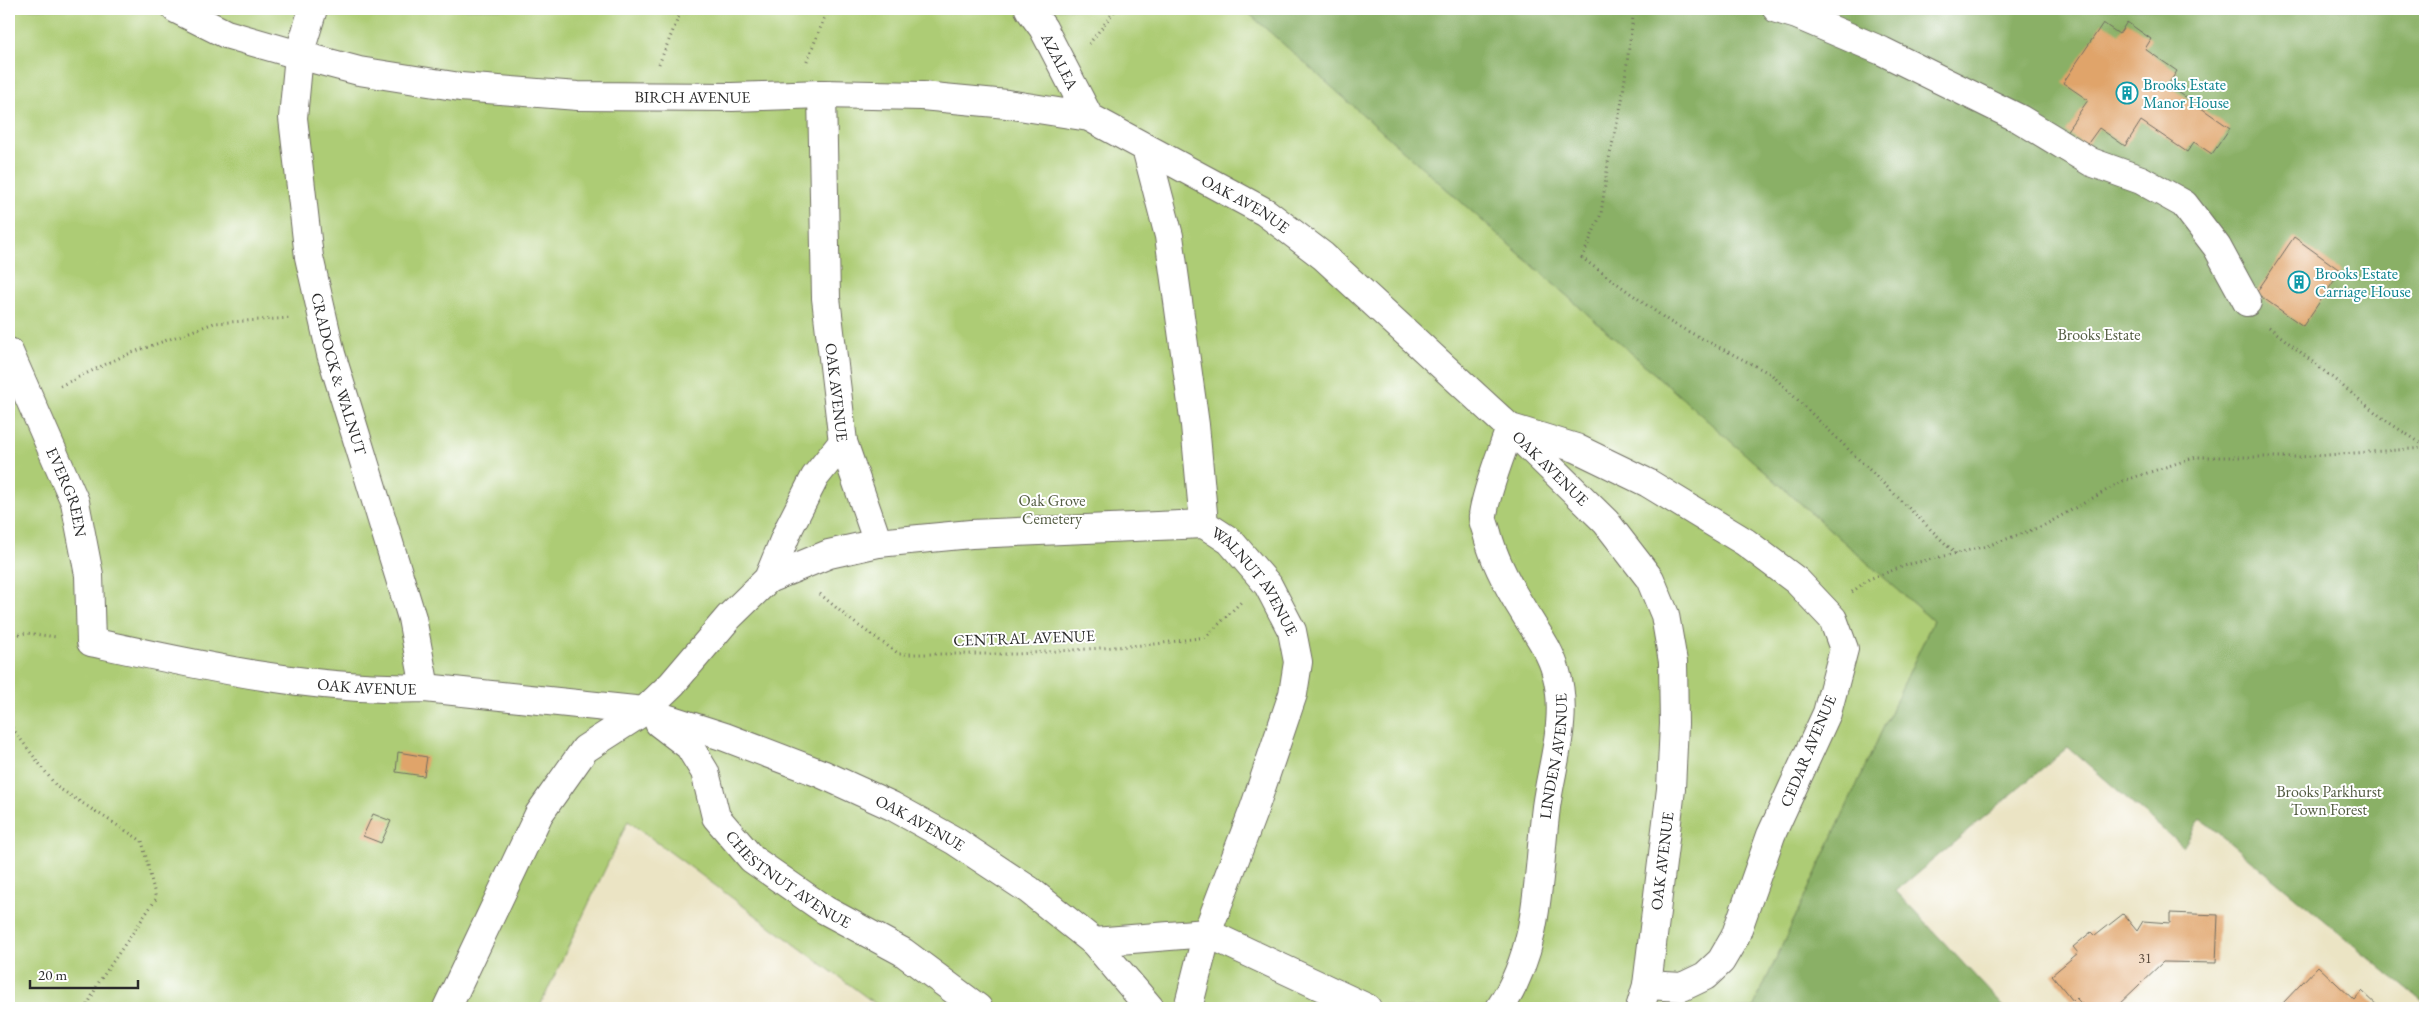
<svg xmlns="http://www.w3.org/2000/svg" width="2434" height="1017" font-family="'EB Garamond',serif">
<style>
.green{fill:#adcc74;stroke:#6c7c50}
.forest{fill:#8ab066;stroke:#5a6e48}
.building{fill:#e0a46b}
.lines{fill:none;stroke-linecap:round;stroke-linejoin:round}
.minor-casing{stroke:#6e6c61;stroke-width:30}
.path{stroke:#6e6c61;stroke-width:3;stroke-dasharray:1 4;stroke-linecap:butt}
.minor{stroke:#fff;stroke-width:28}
.labels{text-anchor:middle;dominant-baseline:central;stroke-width:4;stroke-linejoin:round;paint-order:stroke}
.number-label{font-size:14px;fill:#58493b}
.street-label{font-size:16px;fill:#2b2b2b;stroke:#fff}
.culture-label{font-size:16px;fill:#0d838f;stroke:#fff;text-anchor:start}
.park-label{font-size:16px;fill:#525b41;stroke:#fff}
</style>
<rect width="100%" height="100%" fill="#fff"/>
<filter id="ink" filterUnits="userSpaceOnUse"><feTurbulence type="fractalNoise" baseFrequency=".02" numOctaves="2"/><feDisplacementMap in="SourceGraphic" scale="10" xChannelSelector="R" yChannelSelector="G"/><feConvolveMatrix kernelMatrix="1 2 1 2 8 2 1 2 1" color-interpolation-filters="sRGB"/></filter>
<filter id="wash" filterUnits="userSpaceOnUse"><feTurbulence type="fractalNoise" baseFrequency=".0096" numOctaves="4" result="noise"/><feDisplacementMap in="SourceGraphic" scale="20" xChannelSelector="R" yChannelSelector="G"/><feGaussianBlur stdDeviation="1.12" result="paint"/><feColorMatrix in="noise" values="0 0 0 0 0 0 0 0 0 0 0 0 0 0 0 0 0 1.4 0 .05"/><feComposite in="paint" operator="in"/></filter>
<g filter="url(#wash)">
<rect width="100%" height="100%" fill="#ebe4c4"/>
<polygon class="green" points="9,9 1244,9 1933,621 1753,1008 881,1008 628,821 539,1008 9,1008"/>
<polygon class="forest" points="1244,9 2425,9 2425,1004 2201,819 2183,847 2068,747 1896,891 2005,1008 1753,1008 1933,621"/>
<g id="blocks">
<g class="building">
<polygon points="2127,22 2151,39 2145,49 2177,71 2168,85 2230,128 2212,154 2194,142 2187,152 2141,121 2125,146 2099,128 2086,146 2066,132 2088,100 2063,83 2103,23 2119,34"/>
<polygon points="2294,237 2341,271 2303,326 2256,293"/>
<polygon points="398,752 427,757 424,776 396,772"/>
<polygon points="373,814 391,821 381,843 363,836"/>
<polygon points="2170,913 2218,915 2216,963 2163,962 2115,1008 2086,1008 2076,998 2073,1001 2052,975 2078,953 2073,947 2091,932 2095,936 2123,914 2137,931 2143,921 2170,923"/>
<polygon points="2318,966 2354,1000 2362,991 2380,1008 2289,1008 2283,1003"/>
</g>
</g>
</g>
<g filter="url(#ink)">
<use href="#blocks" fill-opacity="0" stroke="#6e6c61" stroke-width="1"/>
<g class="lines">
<g class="minor-casing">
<g id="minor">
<path id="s1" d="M 176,9 L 226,34 L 299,55 L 359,71 L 460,87 L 578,96 L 732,97 L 822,94 L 922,96 L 1007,104 L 1089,117 L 1265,212 L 1323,256 L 1510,428 L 1606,522 L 1650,579 L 1665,615 L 1673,662 L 1674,724 L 1671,789 L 1647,985 L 1640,1008"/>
<path id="s2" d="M 313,9 L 299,55 L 293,118 L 309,257 L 331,354 L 412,618 L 425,688"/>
<path id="s3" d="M 1029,9 L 1043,28 L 1089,117"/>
<polyline points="1777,9 1797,15 1882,51 2020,119 2091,162 2141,180 2184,204 2217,247 2247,302"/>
<path id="s4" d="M 822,94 L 826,298 L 843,442 L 878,543"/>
<path id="s5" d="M 1146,148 L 1169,236 L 1195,425 L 1204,524 L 1230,541 L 1268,585 L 1292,631 L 1298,662 L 1293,694 L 1254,809 L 1207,933 L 1188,1008"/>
<path id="s6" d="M 9,352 L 75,502 L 89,575 L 91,642 C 197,665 316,692 425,688 L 644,711 L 725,737 L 822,774 L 892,806 L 955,841 L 1029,890 L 1094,942 L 1150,1008"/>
<polyline points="1514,429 1576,448 1648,483 1745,542 1797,581 1833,619 1844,649 1827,713 1771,835 1735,937 1721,961 1705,976 1682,987 1647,985"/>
<polyline points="768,579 829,554 878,543 971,534 1204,524"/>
<path id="s7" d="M 659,723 L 689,746 L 705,772 L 716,817 L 752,859 L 825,910 L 903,952 L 978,1008"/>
<polyline points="1207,933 1367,1008"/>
<polyline points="1094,942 1207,933"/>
<polyline points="447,1008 539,814 585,749 644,711 672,684 729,617 768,579 789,528 815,477 843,442"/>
<path id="s8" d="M 1500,1008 C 1541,946 1537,878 1546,807 C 1552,763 1569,717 1556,672 C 1550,650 1536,632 1524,612 C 1509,588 1494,561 1487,533 C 1486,528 1482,521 1483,515 C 1486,491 1502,452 1510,428"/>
</g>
</g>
<g class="path">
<polyline points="1634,9 1622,101 1608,163 1601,214 1582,258 1670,322 1771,374 1956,554"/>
<polyline points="1089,44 1116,9"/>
<polyline points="807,61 828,9"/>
<polyline points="659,64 682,9"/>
<polyline points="2269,327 2385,420 2425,446"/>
<polyline points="60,386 123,356 214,323 291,318"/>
<polyline points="1852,592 1869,579 1910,564 1987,546 2043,526 2123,481 2196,457 2299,457 2425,448"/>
<polyline points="820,594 852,621 899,654 1018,654 1156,644 1206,637 1241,602"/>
<polyline points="9,636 26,633 57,637"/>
<polyline points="9,724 57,787 142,841 156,899 99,982 86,1008"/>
</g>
<use href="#minor" class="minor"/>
</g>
</g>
<defs>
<g id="building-ring" transform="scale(1.125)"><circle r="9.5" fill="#fff" stroke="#0f9aa8" stroke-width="1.5"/><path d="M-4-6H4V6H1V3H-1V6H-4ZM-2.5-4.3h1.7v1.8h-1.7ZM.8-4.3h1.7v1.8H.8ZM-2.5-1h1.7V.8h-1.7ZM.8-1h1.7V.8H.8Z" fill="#0f9aa8"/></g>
</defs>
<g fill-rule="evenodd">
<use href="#building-ring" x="2127" y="93"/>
<use href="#building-ring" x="2299" y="282"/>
</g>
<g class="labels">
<g class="number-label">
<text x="2145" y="958">31</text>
</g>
<g class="street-label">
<text stroke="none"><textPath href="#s3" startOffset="61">AZALEA</textPath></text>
<text stroke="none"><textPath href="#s1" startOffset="529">BIRCH AVENUE</textPath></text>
<text stroke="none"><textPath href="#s1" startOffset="1106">OAK AVENUE</textPath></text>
<text stroke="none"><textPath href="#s2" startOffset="372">CRADOCK &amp; WALNUT</textPath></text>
<text stroke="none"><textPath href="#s4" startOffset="299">OAK AVENUE</textPath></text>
<text stroke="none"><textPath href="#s1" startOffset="1511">OAK AVENUE</textPath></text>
<text stroke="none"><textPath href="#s6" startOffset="152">EVERGREEN</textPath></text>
<text stroke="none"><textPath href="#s5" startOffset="459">WALNUT AVENUE</textPath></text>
<text transform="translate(1024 638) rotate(-2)">CENTRAL AVENUE</text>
<text stroke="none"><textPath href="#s6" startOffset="585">OAK AVENUE</textPath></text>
<text transform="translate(1808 751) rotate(-67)">CEDAR AVENUE</text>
<text stroke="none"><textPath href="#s8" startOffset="260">LINDEN AVENUE</textPath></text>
<text stroke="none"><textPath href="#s6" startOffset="1162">OAK AVENUE</textPath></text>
<text transform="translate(1662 861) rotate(-83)">OAK AVENUE</text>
<text stroke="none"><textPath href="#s7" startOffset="211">CHESTNUT AVENUE</textPath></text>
</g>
<g class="culture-label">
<text x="2143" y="84">Brooks Estate<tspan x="2143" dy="18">Manor House</tspan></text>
<text x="2315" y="273">Brooks Estate<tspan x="2315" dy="18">Carriage House</tspan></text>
</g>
<g class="park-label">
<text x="2099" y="334">Brooks Estate</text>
<text x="1052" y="500">Oak Grove<tspan x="1052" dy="18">Cemetery</tspan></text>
<text x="2329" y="791">Brooks Parkhurst<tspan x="2329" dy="18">Town Forest</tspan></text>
</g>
</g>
<rect width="2434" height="1017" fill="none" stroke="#fff" stroke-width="30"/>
<path d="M30 980v8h108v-8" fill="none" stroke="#2b2b2b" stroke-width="2.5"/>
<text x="38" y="980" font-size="15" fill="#2b2b2b" stroke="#ffffff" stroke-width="4" paint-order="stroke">20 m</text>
</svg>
